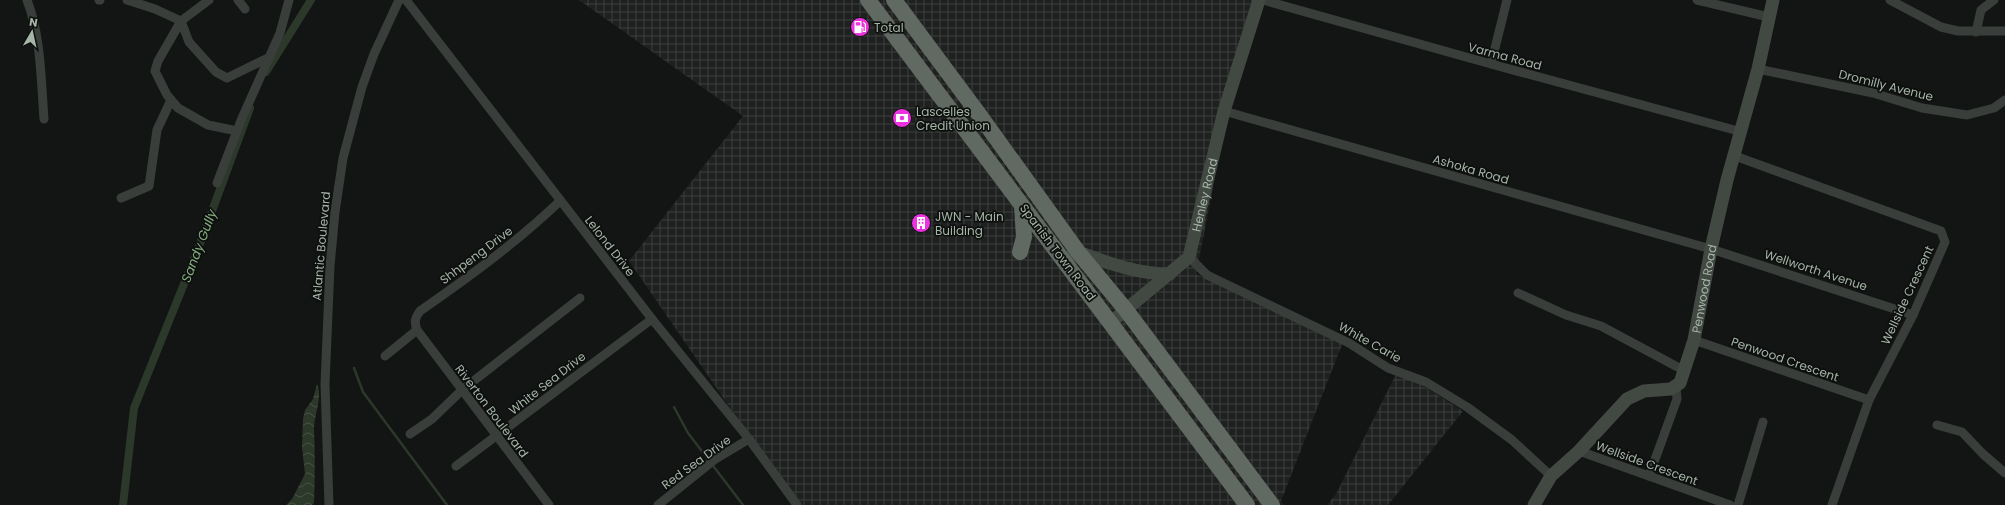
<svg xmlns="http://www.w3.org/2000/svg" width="2005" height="505" font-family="Poppins,sans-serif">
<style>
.industrial{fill:url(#industrial-grid)}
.water{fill:url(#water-waves)}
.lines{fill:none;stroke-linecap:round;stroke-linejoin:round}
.stream{stroke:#2c382a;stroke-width:2.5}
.canal{stroke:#2c382a;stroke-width:8}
.street{stroke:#393e3a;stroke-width:9}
.secondary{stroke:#424943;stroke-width:13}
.highway{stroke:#606a62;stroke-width:16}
.labels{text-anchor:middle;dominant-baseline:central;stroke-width:3.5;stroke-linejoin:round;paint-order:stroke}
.poi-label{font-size:12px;fill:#a5b5a6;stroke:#0e0f0f;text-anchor:start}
.street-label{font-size:12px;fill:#a5b5a6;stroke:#0e0f0f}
.water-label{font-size:13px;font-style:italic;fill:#83af7c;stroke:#0e0f0f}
</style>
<defs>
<pattern id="industrial-grid" width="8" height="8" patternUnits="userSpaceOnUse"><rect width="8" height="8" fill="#1f2120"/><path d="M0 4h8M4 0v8" fill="none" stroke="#3d3f3d"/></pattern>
<pattern id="water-waves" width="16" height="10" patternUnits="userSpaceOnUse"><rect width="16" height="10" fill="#2c382a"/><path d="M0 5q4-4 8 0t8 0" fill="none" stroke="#485346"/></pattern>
</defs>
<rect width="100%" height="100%" fill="#131414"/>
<g class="industrial">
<polygon points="579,0 1263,0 1224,132 1196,274 1343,342 1281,501 1284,505 797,505 629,261 743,116"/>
<polygon points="1398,370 1463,411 1388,505 1327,505 1336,494"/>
</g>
<path class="water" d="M 317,384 C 323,397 314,415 314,429 C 315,454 315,478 314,503 L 312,505 L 286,505 L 292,499 L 305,474 L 302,447 L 303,419 L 305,410 L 313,399 Z"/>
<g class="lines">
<g class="stream">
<polyline points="354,368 363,392 447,505"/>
<polyline points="674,407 688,433 743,505"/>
</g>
<g class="canal">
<polyline points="266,72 311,0"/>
<polyline points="123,505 134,408 198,249 250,108"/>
</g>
<g class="street">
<path d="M 27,0 C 41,36 41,80 44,119"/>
<polyline points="99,0 100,0"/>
<polyline points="127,0 155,9 181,21 189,42 216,72 227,78 270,57"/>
<polyline points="209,0 181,21 158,61 155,71 167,95 178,108 208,125 237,131"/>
<polyline points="238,0 245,9"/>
<polyline points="406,0 652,319 749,439 797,505"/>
<polyline points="1263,0 1491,64 1742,132"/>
<polyline points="1697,0 1769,17"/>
<polyline points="1890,0 1941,27 1958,31 2005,31"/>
<polyline points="1976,32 1981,10 1994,0"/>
<polyline points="1491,64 1507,0"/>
<polyline points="1758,69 1873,93 1922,108 1967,115 1994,108 2005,100"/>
<polyline points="1224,111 1711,249 1913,315"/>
<polyline points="1735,156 1941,231 1945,242 1913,315 1869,400 1832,505"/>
<polyline points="217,183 242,118 280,33 289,0"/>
<polyline points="121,198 149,186 157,130 171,100"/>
<polyline points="1189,257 1207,275 1349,343 1388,368 1426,382 1467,407 1512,440 1551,476"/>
<polyline points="1518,293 1566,315 1601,326 1685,371"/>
<polyline points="1694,340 1869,400"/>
<polyline points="385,356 417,330"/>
<polyline points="1937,425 1962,432 1983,454 2005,473"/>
<polyline points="410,434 432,419 462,390 580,298"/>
<polyline points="1579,451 1730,505"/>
<polyline points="456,466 652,319"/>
<polyline points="1649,476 1677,399 1676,387"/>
<polyline points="329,505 325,384 330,266 335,212 343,158 362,87 374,54 399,0"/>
<path d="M 549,505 L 417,330 C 414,322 415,318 420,311 C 469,277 517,242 560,201"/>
<polyline points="658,505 714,460 749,439"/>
<polyline points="1738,505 1763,422"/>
</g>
<g class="secondary">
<path d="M 1064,261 L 1078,252 C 1108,263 1137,274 1170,274"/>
<path id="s1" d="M 1110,323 L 1189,257 L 1224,111 L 1259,0"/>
<path id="s2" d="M 1534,505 L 1551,476 L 1579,451 L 1627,399 L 1644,391 L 1671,389 L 1680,383 L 1694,340 L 1711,249 L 1727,180 L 1758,69 L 1773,0"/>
</g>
<g class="highway">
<polyline points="868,0 1247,505"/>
<polyline points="894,0 978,113 1078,252 1126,310 1272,505"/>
<polyline points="1020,252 1024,237 1022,206"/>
</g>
</g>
<defs>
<g id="fuel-disc" transform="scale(1)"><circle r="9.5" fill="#ec33df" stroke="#0e0f0f"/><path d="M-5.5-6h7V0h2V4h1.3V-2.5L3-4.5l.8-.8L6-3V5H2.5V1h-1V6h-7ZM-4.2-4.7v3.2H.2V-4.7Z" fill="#fff"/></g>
<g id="bank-disc" transform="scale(1)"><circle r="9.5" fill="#ec33df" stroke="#0e0f0f"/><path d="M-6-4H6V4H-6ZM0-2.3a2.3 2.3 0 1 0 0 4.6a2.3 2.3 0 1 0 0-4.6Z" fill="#fff"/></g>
<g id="building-disc" transform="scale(1)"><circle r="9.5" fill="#ec33df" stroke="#0e0f0f"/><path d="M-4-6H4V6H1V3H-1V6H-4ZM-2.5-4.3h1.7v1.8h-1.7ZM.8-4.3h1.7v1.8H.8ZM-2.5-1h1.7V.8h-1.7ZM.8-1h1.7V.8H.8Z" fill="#fff"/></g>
</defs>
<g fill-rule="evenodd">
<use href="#fuel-disc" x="860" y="27"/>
<use href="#bank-disc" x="902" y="118"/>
<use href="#building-disc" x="921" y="223"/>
</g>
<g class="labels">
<g class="poi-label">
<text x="874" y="27">Total</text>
<text x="916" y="111">Lascelles<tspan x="916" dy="14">Credit Union</tspan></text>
<text x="935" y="216">JWN - Main<tspan x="935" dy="14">Building</tspan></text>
</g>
<g class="street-label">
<text transform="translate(1505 56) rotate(15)">Varma Road</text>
<text transform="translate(1886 85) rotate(14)">Dromilly Avenue</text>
<text transform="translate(1471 169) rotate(16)">Ashoka Road</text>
<text stroke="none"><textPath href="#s1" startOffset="167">Henley Road</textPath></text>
<text transform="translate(321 246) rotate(-85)">Atlantic Boulevard</text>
<text transform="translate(610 246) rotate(52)">Lelond Drive</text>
<text transform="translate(1058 252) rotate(53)">Spanish Town Road</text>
<text transform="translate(476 255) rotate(-37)">Shhpeng Drive</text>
<text transform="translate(1816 270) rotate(18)">Wellworth Avenue</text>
<text stroke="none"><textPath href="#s2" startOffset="296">Penwood Road</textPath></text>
<text transform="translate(1907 295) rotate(-65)">Wellside Crescent</text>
<text transform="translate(1370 342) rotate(29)">White Carie</text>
<text transform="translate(1785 359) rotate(19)">Penwood Crescent</text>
<text transform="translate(547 383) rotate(-38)">White Sea Drive</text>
<text transform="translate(492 411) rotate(53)">Riverton Boulevard</text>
<text transform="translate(696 462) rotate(-36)">Red Sea Drive</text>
<text transform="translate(1647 463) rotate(20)">Wellside Crescent</text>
</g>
<g class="water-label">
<text transform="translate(199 246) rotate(-69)">Sandy Gully</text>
</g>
</g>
<g transform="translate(32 32) rotate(9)" stroke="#0e0f0f" stroke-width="3" paint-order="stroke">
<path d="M0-3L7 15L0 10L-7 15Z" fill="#a5b5a6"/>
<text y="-6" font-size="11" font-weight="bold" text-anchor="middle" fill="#a5b5a6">N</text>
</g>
</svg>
